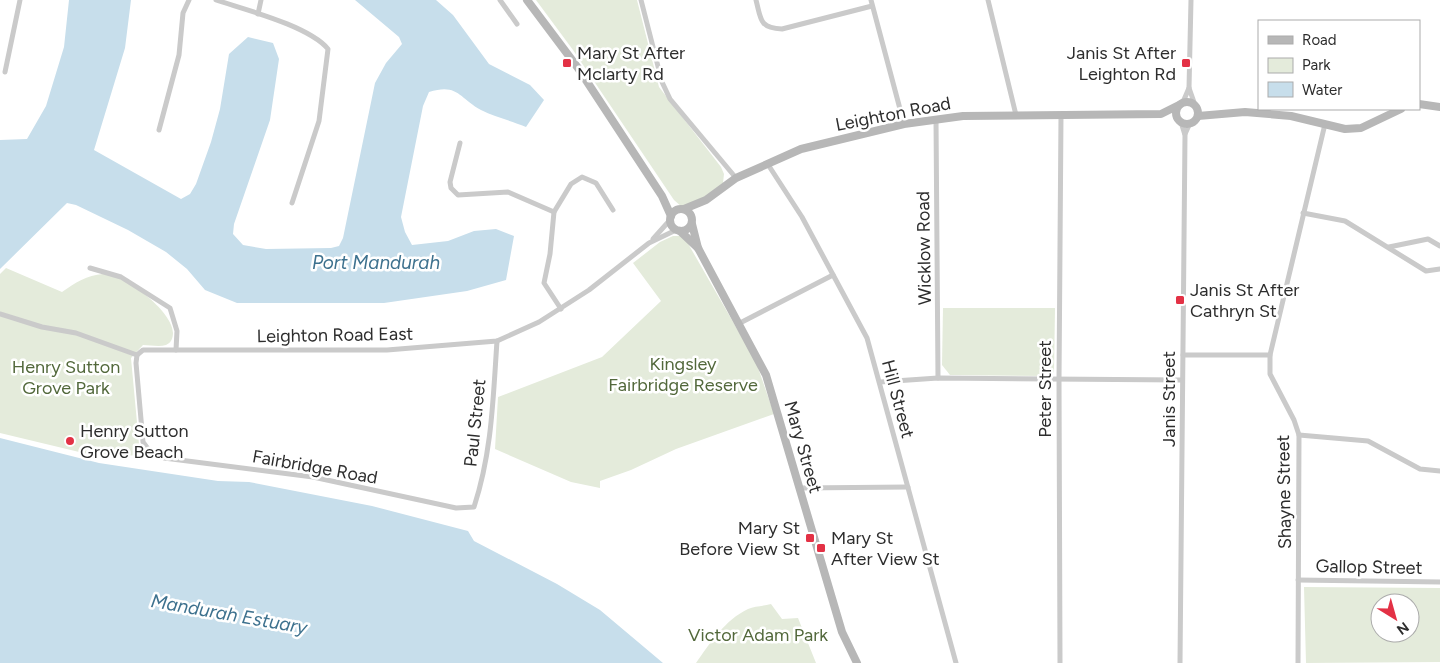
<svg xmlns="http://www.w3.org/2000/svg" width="1440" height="663" font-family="Figtree,sans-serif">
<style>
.green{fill:#e4ebdb;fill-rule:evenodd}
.water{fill:#c7deeb}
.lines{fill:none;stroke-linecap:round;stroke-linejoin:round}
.street{stroke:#cacaca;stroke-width:5}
.secondary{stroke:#b7b7b7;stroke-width:8}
.poi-dot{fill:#e33145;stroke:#fff;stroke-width:2}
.labels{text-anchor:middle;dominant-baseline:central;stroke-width:5;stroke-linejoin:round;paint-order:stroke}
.poi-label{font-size:18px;fill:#2d2d2d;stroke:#fff;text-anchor:start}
.street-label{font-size:18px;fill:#2d2d2d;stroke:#fff}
.park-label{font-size:18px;fill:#52683b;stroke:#fff}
.water-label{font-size:19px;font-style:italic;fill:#3d718e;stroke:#fff}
</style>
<rect width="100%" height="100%" fill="#fff"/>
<g class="green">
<polygon points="536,0 637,0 659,87 721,167 724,174 723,183 695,204 682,207 674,200 573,50"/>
<polygon points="673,236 681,236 686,240 756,362 774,414 676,449 631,470 600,481 600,488 571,482 495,449 498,397 602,357 661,301 633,263 660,242"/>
<path d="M 6,268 L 62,292 C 75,283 87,275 103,274 C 124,274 173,311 173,333 C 173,338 171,343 166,345 C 159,347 150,345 143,345 L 131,358 L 140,455 L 100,457 L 0,433 L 0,274 Z"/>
<polygon points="943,308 1055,308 1054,372 1046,376 950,375 942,365"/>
<path d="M 1304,587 L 1440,588 L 1440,662 L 1306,663 ZM 1380,603 L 1410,603 L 1410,633 L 1380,633 Z"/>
<path d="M 771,604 L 782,619 L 798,618 L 816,663 L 696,663 C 710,643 725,620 748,609 C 755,606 764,606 771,604 Z"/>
</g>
<g class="water">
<path d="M 69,0 L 131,0 L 125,48 L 94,150 L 181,199 L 190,194 L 196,184 L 211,142 L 220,109 L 229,54 L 248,37 L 273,43 L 279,59 L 270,120 L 234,224 L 233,234 L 243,245 L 266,249 L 331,248 L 339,246 L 343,238 L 375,83 L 386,63 L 402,44 L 399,37 L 355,0 L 436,0 L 453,15 L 489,64 L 530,85 L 544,100 L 526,127 C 512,121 495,117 481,110 C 459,98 458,83 429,92 L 423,106 L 401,217 L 405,232 L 412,245 L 448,241 L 474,231 L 496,229 L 514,236 L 506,280 L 467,291 L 384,303 L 237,303 L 205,290 L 187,269 L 166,252 L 128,230 L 76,205 L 67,203 L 0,269 L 0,140 L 27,139 L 46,106 L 64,47 Z"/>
<polygon points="0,438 99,463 218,481 249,482 372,506 468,531 474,541 557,584 600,610 663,663 0,663"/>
</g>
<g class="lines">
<g class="street">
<path d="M 216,0 C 246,10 309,26 328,49 L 319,121 L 292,203"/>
<polyline points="500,0 517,24"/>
<polyline points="641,0 662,82 670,99 736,178"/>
<path d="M 756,0 C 761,19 759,28 782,29 L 872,6"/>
<polyline points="871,0 904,124"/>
<polyline points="988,0 1016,115"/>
<polyline points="1191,0 1189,88 1195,105"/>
<polyline points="258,14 261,0"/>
<polyline points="5,72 20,0"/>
<polyline points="1183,102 1189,88"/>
<polyline points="936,119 938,378"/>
<polyline points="159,130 179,55 183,13 189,0"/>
<polyline points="1185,134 1190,123"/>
<polyline points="460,143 450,182 451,188 458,195 508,192 554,212"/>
<polyline points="767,163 802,217 867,338 956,663"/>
<polyline points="1303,213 1345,221 1426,271 1440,269"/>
<polyline points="653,239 670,220"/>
<polyline points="1389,247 1428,239 1440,246"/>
<polyline points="90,268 121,277 170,308 177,331 176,350"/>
<polyline points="561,309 544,283 550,254 554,212 571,184 582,177 596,183 613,210"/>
<polyline points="0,314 42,327 76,333 137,355"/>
<polyline points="740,323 833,275"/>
<path d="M 137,355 L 136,363 L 143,442 L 151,453 L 164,458 L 313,477 L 456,508 L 474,507 C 492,452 493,399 497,341"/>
<polyline points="137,355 143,350 387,350 497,341 539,322 589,290 649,243 676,230"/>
<polyline points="1183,355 1270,355"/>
<polyline points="880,382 938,378 1182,380"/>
<polyline points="1299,435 1368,441 1420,469 1440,471"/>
<polyline points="799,488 908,487"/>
<polyline points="1298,580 1440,582"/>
<polyline points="1060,663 1059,380 1061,115"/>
<polyline points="1180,663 1185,135 1181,122"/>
<polyline points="1298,663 1299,435 1294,420 1270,374 1270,355 1325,124"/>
</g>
<g class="secondary">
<polyline points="527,0 578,68 662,196 671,216"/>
<circle cx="1187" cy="113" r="11"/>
<polyline points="1419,104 1440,107"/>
<polyline points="1198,116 1245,112 1291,116 1345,129 1361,128 1401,109"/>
<circle cx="681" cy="220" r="11"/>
<polyline points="684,209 706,200 736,178 801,149 904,124 963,116 1161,114 1179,105"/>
<polyline points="692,224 698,248 766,375 842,632 857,663"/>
<polyline points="680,231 698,248"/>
</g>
</g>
<g class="poi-dot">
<rect x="562" y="58" width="10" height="10" rx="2.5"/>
<rect x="1181" y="58" width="10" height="10" rx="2.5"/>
<rect x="1175" y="295" width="10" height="10" rx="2.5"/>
<circle cx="70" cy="441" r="5"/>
<rect x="805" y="533" width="10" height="10" rx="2.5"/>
<rect x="816" y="543" width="10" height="10" rx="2.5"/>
</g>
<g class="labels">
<g class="poi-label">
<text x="577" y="53">Mary St After<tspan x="577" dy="21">Mclarty Rd</tspan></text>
<text x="1176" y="53" text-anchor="end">Janis St After<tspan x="1176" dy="21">Leighton Rd</tspan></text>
<text x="1190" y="290">Janis St After<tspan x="1190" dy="21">Cathryn St</tspan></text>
<text x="80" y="431">Henry Sutton<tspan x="80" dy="21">Grove Beach</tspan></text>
<text x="800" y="528" text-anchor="end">Mary St<tspan x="800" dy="21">Before View St</tspan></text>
<text x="831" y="538">Mary St<tspan x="831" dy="21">After View St</tspan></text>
</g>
<g class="street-label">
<text transform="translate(893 114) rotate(-11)">Leighton Road</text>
<text transform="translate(924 248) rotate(-91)">Wicklow Road</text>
<text transform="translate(335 335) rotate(-1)">Leighton Road East</text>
<text transform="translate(1045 389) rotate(-90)">Peter Street</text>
<text transform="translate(898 399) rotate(75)">Hill Street</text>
<text transform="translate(1169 399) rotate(-90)">Janis Street</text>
<text transform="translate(475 423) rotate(-84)">Paul Street</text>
<text transform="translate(803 447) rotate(74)">Mary Street</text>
<text transform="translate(315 467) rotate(10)">Fairbridge Road</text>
<text transform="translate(1284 492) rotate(-91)">Shayne Street</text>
<text transform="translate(1369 567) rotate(1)">Gallop Street</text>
</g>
<g class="park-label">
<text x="683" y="364">Kingsley<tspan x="683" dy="21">Fairbridge Reserve</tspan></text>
<text x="66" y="367">Henry Sutton<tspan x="66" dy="21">Grove Park</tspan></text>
<text x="758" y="635">Victor Adam Park</text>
</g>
<g class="water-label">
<text x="376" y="262">Port Mandurah</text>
<text transform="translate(229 614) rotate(10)">Mandurah Estuary</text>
</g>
</g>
<rect x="1258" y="20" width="162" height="90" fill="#ffffff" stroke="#ababab"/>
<rect x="1268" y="36" width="25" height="8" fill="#b7b7b7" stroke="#ababab"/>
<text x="1302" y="45" font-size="15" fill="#2d2d2d">Road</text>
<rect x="1268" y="58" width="25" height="15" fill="#e4ebdb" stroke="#ababab"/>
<text x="1302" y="70" font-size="15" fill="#2d2d2d">Park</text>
<rect x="1268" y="82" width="25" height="15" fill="#c7deeb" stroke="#ababab"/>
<text x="1302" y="95" font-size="15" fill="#2d2d2d">Water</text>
<g transform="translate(1395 618) rotate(143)"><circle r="24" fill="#ffffff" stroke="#ababab"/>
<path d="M0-4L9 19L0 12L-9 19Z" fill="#e33145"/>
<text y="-8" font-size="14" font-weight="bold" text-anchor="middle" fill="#2d2d2d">N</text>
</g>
</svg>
